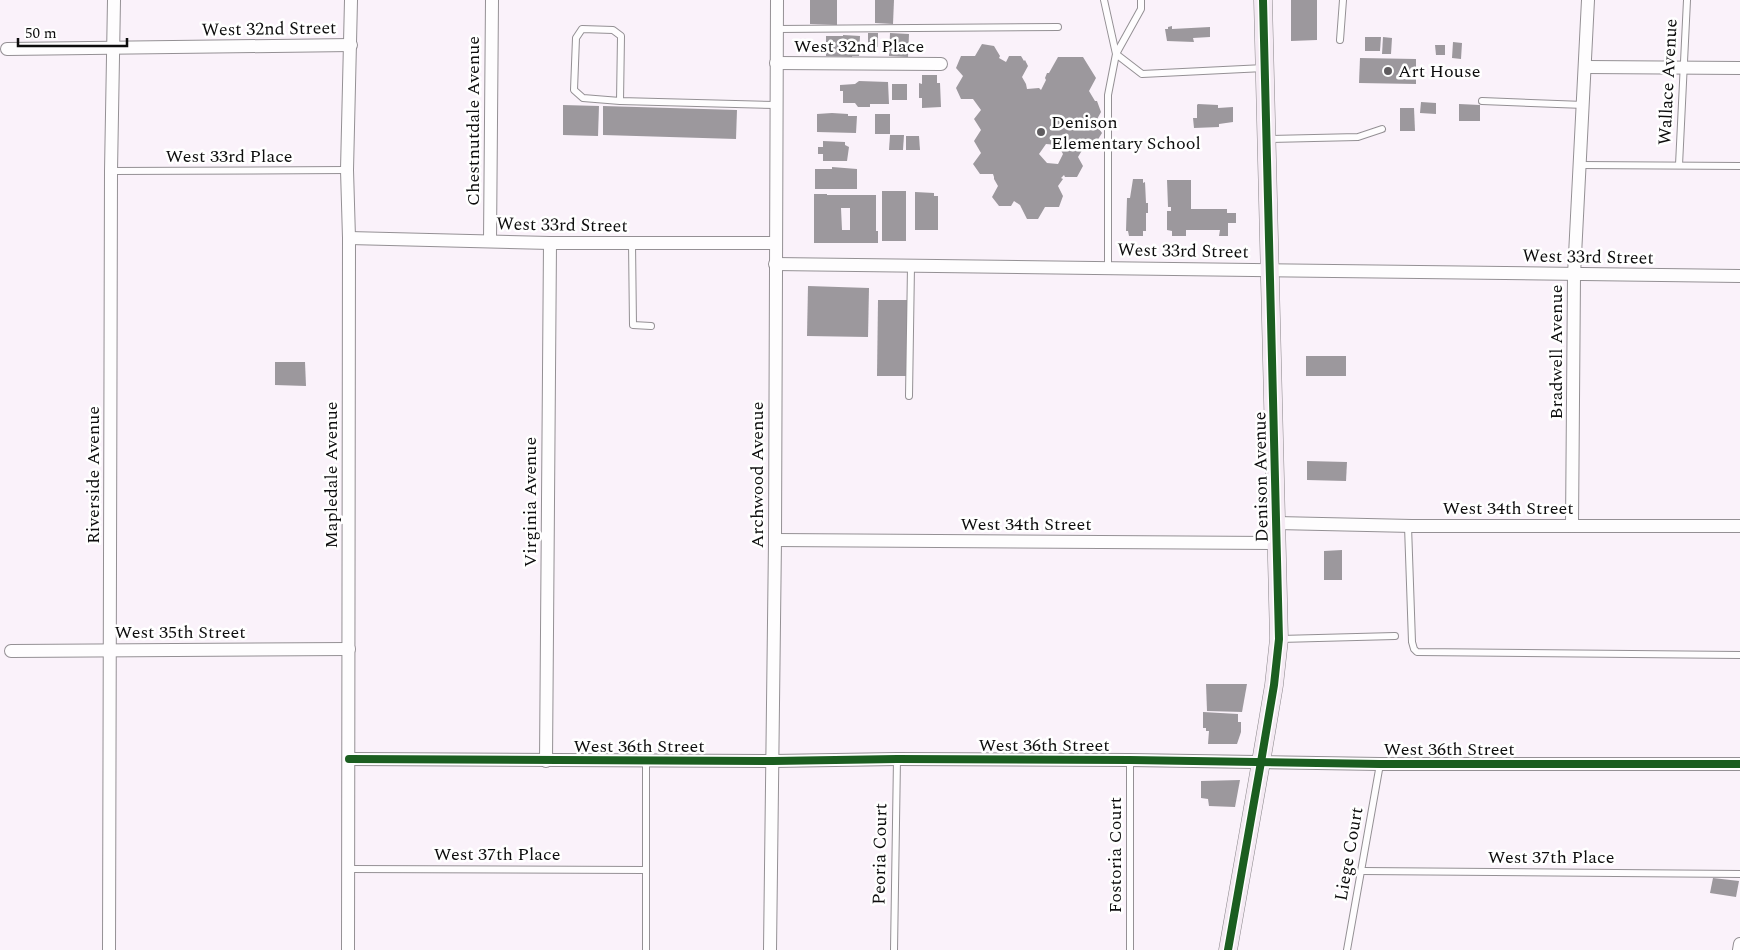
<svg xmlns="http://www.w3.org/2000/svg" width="1740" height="950" font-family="Spectral,serif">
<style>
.building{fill:#9c989d;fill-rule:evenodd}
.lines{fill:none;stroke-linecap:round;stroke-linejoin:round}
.service-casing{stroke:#949094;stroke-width:8}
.minor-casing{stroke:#949094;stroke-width:14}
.secondary-casing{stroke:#8a878a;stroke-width:19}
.service{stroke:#fefdfe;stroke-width:6}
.minor{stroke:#fefdfe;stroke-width:12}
.secondary{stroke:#f4eaf3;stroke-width:18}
.cycleway-casing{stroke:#fff;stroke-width:11}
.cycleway{stroke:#1b5e20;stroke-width:8}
.poi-dot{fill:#605d60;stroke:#fff;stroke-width:2}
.labels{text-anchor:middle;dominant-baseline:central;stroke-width:5;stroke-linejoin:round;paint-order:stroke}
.street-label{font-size:18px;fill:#0d0d0d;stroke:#fff}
.poi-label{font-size:18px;fill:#0d0d0d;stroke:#fff;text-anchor:start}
</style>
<rect width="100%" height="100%" fill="#faf2fa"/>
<g class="building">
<polygon points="810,0 837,0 837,25 810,24"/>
<polygon points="875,0 894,0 893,24 875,23"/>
<polygon points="1291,0 1317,0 1317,40 1291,41"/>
<polygon points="1172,26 1172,29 1210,27 1210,37 1193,38 1194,42 1167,41 1165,29 1168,29 1168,27"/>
<polygon points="868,33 878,33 878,47 868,46"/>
<polygon points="890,33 909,34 908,57 889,56"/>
<polygon points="843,35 860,36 859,56 852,56 852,57 826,56 826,36 843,36"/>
<polygon points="1365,37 1381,37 1380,51 1365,51"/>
<polygon points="1383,37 1392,38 1391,54 1382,54"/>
<polygon points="1453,42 1462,43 1461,59 1452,58"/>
<path d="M 982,44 L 994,46 L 1000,56 L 999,58 L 1006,62 L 1009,56 L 1021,56 L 1024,61 L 1025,60 L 1028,66 L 1022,77 L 1026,84 L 1027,89 L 1039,88 L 1041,90 L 1046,80 L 1045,78 L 1047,73 L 1049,73 L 1058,57 L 1083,57 L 1096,78 L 1089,91 L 1095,101 L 1097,101 L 1101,112 L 1095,123 L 1102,133 L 1092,149 L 1084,147 L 1078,157 L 1083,166 L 1077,177 L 1065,177 L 1064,175 L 1061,178 L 1063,179 L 1058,186 L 1063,196 L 1059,207 L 1045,207 L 1038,219 L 1027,219 L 1020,205 L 1014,201 L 1011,206 L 999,206 L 992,197 L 998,186 L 994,179 L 994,177 L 993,174 L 980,174 L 973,164 L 981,153 L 974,141 L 981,130 L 974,119 L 981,110 L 973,99 L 961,99 L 956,88 L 963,76 L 956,68 L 961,56 L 975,56 ZM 1046,144 L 1058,145 L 1063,154 L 1058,164 L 1047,163 L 1039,154 Z"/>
<polygon points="1435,45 1445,45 1445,55 1436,55"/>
<polygon points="1360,58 1416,59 1416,84 1359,83"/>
<polygon points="922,75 937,75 937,83 940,83 941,107 922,108 922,98 919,98 919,83 922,84"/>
<polygon points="859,81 888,82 889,104 870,104 870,107 858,107 855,103 843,103 843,91 840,91 840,85 855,84"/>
<rect x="892" y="84" width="15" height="16"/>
<polygon points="1421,102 1436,103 1436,114 1420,113"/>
<polygon points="1198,104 1218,105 1218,108 1233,107 1233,122 1219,124 1219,127 1194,128 1193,118 1197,118 1197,105"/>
<polygon points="1459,104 1480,105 1480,121 1459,121"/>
<polygon points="563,105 599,106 598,136 563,135"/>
<polygon points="603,106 737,110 736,139 603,135"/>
<polygon points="1400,108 1414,108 1415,131 1400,131"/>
<polygon points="832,113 848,114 848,116 857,116 856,133 817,132 817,114"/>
<rect x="875" y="114" width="15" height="20"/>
<polygon points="890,135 904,135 903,150 889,150"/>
<polygon points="906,136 919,136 920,150 906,150"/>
<polygon points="823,141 845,142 845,145 849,147 847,161 823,161 823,154 818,154 818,147 823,147"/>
<polygon points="832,167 857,169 857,189 815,189 815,169 832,169"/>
<polygon points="1133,179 1143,179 1143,183 1145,182 1146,203 1148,203 1148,213 1146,213 1146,231 1143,231 1143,236 1129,236 1128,231 1126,231 1127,198 1130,198"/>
<polygon points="1167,180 1191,180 1191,209 1227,209 1227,213 1236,213 1236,223 1228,223 1228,236 1219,236 1220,230 1186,230 1186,236 1172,236 1172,231 1167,230 1167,211 1171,211 1171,207 1168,207"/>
<rect x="882" y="191" width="24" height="50"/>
<polygon points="915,192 934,193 934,196 938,196 938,230 915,230"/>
<path d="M 814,194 L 827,194 L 827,195 L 876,195 L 876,231 L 878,231 L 878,243 L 814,243 ZM 841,208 L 850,208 L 850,230 L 842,230 Z"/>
<polygon points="808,286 869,288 868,337 807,336"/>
<polygon points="878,300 908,300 907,376 877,376"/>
<rect x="1306" y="356" width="40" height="20"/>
<polygon points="275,362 305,362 306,386 275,385"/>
<polygon points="1307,461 1347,462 1346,481 1307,480"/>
<polygon points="1342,550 1342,580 1324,580 1324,551"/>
<polygon points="1206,684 1247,684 1242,712 1207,711"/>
<polygon points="1203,712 1238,714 1238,722 1241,722 1241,732 1237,744 1208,744 1209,731 1206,731 1206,728 1203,728"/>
<polygon points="1240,780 1235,807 1209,806 1208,799 1201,798 1201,781"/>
<polygon points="1713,878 1739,881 1736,897 1710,893"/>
</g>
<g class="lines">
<g class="service-casing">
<g id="service">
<polyline points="1104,0 1116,54 1142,74 1264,68"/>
<polyline points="777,29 1058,27"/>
<polyline points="1340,40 1343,0"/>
<polyline points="620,101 621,36 613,30 582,29 576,38 574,90 583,98 620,101 776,105"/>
<polyline points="1482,101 1584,105"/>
<polyline points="1269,139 1358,137 1382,129"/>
<polyline points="1580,165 1740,166"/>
<polyline points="1679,165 1687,0"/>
<polyline points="111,171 347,170"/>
<polyline points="632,243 633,325 651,326"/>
<polyline points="1108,268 1108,95 1116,54 1141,9 1141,0"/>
<polyline points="909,396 911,266"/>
<polyline points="1408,526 1412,642 1414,649 1417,652 1740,655"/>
<polyline points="1280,639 1395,636"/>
<polyline points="348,869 646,870"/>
<polyline points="1362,871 1740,874"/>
<polyline points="646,950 646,761"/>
<polyline points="894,950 897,759"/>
<polyline points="1130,950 1130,760"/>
<polyline points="1347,950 1380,764"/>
</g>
</g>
<g class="minor-casing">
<g id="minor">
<polyline points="7,49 351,45"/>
<polyline points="776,63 941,64"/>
<polyline points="1586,67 1740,68"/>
<polyline points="349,238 550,243 775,243"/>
<polyline points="490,241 492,0"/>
<polyline points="775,264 1740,276"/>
<polyline points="1277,523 1412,526 1740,526"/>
<polyline points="1572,526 1574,275 1588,0"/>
<polyline points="775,540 1277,543"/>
<polyline points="11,651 349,649"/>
<polyline points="349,759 773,761 897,759 1130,760 1380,764 1740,764"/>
<polyline points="546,761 550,243"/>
<polyline points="109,950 111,171 114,0"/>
<polyline points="348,950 349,238 347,170 351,0"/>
<polyline points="770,950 775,540 777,0"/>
<polyline points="1739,950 1740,944"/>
</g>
</g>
<g class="secondary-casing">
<polyline id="secondary" points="1228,950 1261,762 1274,685 1279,639 1263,0"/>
</g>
<use href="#service" class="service"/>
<use href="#minor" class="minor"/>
<use href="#secondary" class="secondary"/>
<g class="cycleway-casing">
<g id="cycleway">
<polyline points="349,759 773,761 897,759 1130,760 1380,764 1740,764"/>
<polyline points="1228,950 1261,762 1274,685 1279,639 1263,0"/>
</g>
</g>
<use href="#cycleway" class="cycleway"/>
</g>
<g class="poi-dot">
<circle cx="1388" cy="71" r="5"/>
<circle cx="1041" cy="132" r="5"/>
</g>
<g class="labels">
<g class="street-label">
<text transform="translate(269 29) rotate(-1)">West 32nd Street</text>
<text x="859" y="46">West 32nd Place</text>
<text transform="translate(1668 82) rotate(-87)">Wallace Avenue</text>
<text transform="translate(473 121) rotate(-90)">Chestnutdale Avenue</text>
<text x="229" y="156">West 33rd Place</text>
<text transform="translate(562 225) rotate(1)">West 33rd Street</text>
<text transform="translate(1183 251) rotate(1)">West 33rd Street</text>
<text transform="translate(1588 257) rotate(1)">West 33rd Street</text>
<text transform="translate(1556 352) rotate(-90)">Bradwell Avenue</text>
<text transform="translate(93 475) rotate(-90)">Riverside Avenue</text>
<text transform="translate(331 475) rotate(-90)">Mapledale Avenue</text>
<text transform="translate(757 475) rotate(-90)">Archwood Avenue</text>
<text transform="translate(1261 477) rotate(-91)">Denison Avenue</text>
<text transform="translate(530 502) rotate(-90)">Virginia Avenue</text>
<text x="1508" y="508">West 34th Street</text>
<text x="1026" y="524">West 34th Street</text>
<text x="180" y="632">West 35th Street</text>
<text x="1044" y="745">West 36th Street</text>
<text x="639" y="746">West 36th Street</text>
<text x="1449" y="749">West 36th Street</text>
<text x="497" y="854">West 37th Place</text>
<text transform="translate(880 854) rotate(-89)">Peoria Court</text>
<text transform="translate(1349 854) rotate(-80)">Liege Court</text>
<text transform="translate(1115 855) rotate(-90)">Fostoria Court</text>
<text x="1551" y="857">West 37th Place</text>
</g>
<g class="poi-label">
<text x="1398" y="71">Art House</text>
<text x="1051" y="122">Denison<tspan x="1051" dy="21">Elementary School</tspan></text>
</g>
</g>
<path d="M18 38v8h109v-8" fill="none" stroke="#0d0d0d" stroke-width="2.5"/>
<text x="25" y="38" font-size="15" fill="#0d0d0d" stroke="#ffffff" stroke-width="4" paint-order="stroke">50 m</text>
</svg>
